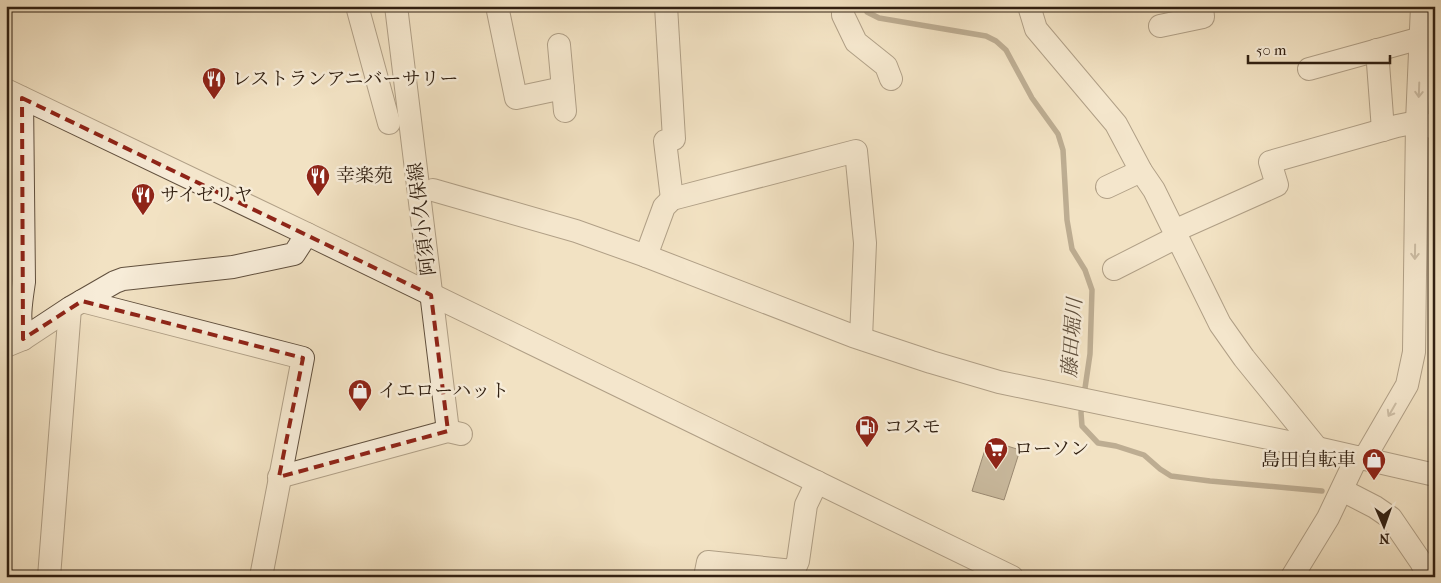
<svg xmlns="http://www.w3.org/2000/svg" width="1441" height="583" font-family="'IM FELL French Canon','Noto Serif JP',serif">
<style>
.lines{fill:none;stroke-linecap:round;stroke-linejoin:round}
.stream{stroke:#7d6d58;stroke-width:5.5}
.building{fill:#95856e;stroke:#312012}
.minor-casing{stroke:#61503e;stroke-width:24}
.minor{stroke:#f7ecd8;stroke-width:22}
.oneway{stroke:#9e907f}
.marked{fill:none;stroke:#8f2418;stroke-width:4;stroke-dasharray:10 6;stroke-linejoin:round}
.labels{text-anchor:middle;dominant-baseline:central;stroke-width:5;stroke-linejoin:round;paint-order:stroke}
.poi-label{font-size:19px;fill:#312012;stroke:#f7ecd8;text-anchor:start}
.street-label{font-size:19px;fill:#312012;stroke:#f7ecd8}
.water-label{font-size:20px;font-style:italic;fill:#5d4d3b;stroke:#f7ecd8}
</style>
<rect width="100%" height="100%" fill="#f2e2c3"/>
<filter id="stains"><feTurbulence type="fractalNoise" baseFrequency=".004" numOctaves="4"/><feColorMatrix values="0 0 0 0 .2 0 0 0 0 .09 0 0 0 0 .02 0 0 0 .5 -.17"/></filter>
<radialGradient id="worn" r=".72"><stop offset=".6" stop-color="#630" stop-opacity="0"/><stop offset="1" stop-color="#630" stop-opacity=".3"/></radialGradient>
<g class="lines">
<g class="stream">
<polyline points="863,6 867,12 879,18 986,36 996,41 1006,50 1032,98 1058,134 1063,150 1067,220 1072,249 1085,270 1092,290 1090,354 1084,395"/>
<polyline points="1082,404 1081,413 1082,426 1098,443 1116,446 1144,455 1160,469 1171,476 1210,481 1322,491"/>
</g>
</g>
<polygon class="building" points="988,440 1020,450 1004,500 972,491"/>
<g class="lines">
<g class="minor-casing">
<g id="minor">
<polyline points="357,6 389,123"/>
<polyline points="396,6 448,431"/>
<polyline points="497,6 516,98 563,88"/>
<polyline points="666,6 674,139 665,141 672,199"/>
<polyline points="843,6 843,15 856,42 886,66 891,79"/>
<polyline points="1029,6 1036,29 1116,124 1141,171 1154,190 1220,324 1244,358 1317,448"/>
<polyline points="1160,26 1203,17 1202,6"/>
<polyline points="559,45 565,111"/>
<polyline points="1377,50 1383,130"/>
<polyline points="1309,69 1421,38"/>
<polyline points="6,90 307,234 1012,577"/>
<path d="M 22,98 L 24,282 C 21,302 18,319 23,339"/>
<polyline points="1107,187 1141,171"/>
<polyline points="433,190 576,231 646,256 853,336 931,362 999,382 1317,448 1435,475"/>
<polyline points="1174,231 1277,185 1270,162 1397,126 1417,122 1435,128"/>
<polyline points="646,256 664,207 672,199 856,151 865,243 861,338"/>
<polyline points="1114,269 1177,237"/>
<polyline points="82,301 303,358 261,577"/>
<polyline points="6,346 23,339 70,308 115,282 123,279 233,267 294,254 307,234"/>
<polyline points="1364,459 1407,385 1414,352 1417,122 1422,6"/>
<polyline points="279,477 448,431 461,434"/>
<polyline points="1342,490 1375,507 1391,518 1421,562 1429,577"/>
<polyline points="49,577 70,308"/>
<polyline points="705,577 708,562 793,571"/>
<polyline points="791,577 798,561 806,505 817,482"/>
<polyline points="1292,577 1328,518 1357,457"/>
</g>
</g>
<use href="#minor" class="minor"/>
</g>
<defs><path id="oneway-shaft" d="M-6 0H5M1.5-3L5.5 0L1.5 3" fill="none" stroke-width="1.6" stroke-linecap="round" stroke-linejoin="round" transform="scale(1.25)"/></defs>
<g class="oneway">
<use href="#oneway-shaft" transform="translate(1419 90) rotate(92)"/>
<use href="#oneway-shaft" transform="translate(1415 252) rotate(91)"/>
<use href="#oneway-shaft" transform="translate(1392 410) rotate(120)"/>
</g>
<path d="M0 0H1441V583H0ZM 22,98 L 431,295 L 448,431 L 279,477 L 303,358 L 82,301 L 23,339 Z" fill="#f2e2c3" fill-opacity=".55" fill-rule="evenodd"/>
<path class="marked" d="M 22,98 L 431,295 L 448,431 L 279,477 L 303,358 L 82,301 L 23,339 Z"/>
<defs>
<g id="restaurant-pin" transform="scale(1.25)"><path d="M0 17L-7.5 6A9.5 9.5 0 1 1 7.5 6Z" fill="#8f2418" stroke="#f7ecd8"/><path d="M-5-6h1v4h1v-4h1v4h1v-4h1v5L-1.5 .5V6h-2V.5L-5-1ZM5-6V6H3V1.5H1.5Q1.5-4 5-6Z" fill="#fff"/></g>
<g id="shop-pin" transform="scale(1.25)"><path d="M0 17L-7.5 6A9.5 9.5 0 1 1 7.5 6Z" fill="#8f2418" stroke="#f7ecd8"/><path d="M-5-2.5h2.3a2.7 3.5 0 0 1 5.4 0H5L5.5 6h-11ZM-1.5-2.5h3a1.5 2.3 0 0 0-3 0Z" fill="#fff"/></g>
<g id="fuel-pin" transform="scale(1.25)"><path d="M0 17L-7.5 6A9.5 9.5 0 1 1 7.5 6Z" fill="#8f2418" stroke="#f7ecd8"/><path d="M-5.5-6h7V0h2V4h1.3V-2.5L3-4.5l.8-.8L6-3V5H2.5V1h-1V6h-7ZM-4.2-4.7v3.2H.2V-4.7Z" fill="#fff"/></g>
<g id="supermarket-pin" transform="scale(1.25)"><path d="M0 17L-7.5 6A9.5 9.5 0 1 1 7.5 6Z" fill="#8f2418" stroke="#f7ecd8"/><path d="M-6-5.5h2.5l.6 2H6L4.5 2H-2.5L-4.4-4H-6ZM-1.5 3.2a1.3 1.3 0 1 0 .1 0ZM3 3.2a1.3 1.3 0 1 0 .1 0Z" fill="#fff"/></g>
</defs>
<g fill-rule="evenodd">
<use href="#restaurant-pin" x="214" y="79"/>
<use href="#restaurant-pin" x="318" y="176"/>
<use href="#restaurant-pin" x="143" y="195"/>
<use href="#shop-pin" x="360" y="391"/>
<use href="#fuel-pin" x="867" y="427"/>
<use href="#supermarket-pin" x="996" y="449"/>
<use href="#shop-pin" x="1374" y="460"/>
</g>
<g class="labels">
<g class="poi-label">
<text x="232" y="79">レストランアニバーサリー</text>
<text x="336" y="176">幸楽苑</text>
<text x="160" y="195">サイゼリヤ</text>
<text x="378" y="391">イエローハット</text>
<text x="884" y="427">コスモ</text>
<text x="1014" y="449">ローソン</text>
<text x="1356" y="460" text-anchor="end">島田自転車</text>
</g>
<g class="street-label">
<text transform="translate(422 219) rotate(-97)">阿須小久保線</text>
</g>
<g class="water-label">
<text transform="translate(1072 338) rotate(-86)">藤田堀川</text>
</g>
</g>
<rect width="1441" height="583" fill="none" stroke="#f2e2c3" stroke-width="25"/>
<rect x="8" y="8" width="1426" height="568" fill="none" stroke="#312012" stroke-width="2.5"/>
<rect x="12" y="12" width="1416" height="558" fill="none" stroke="#312012"/>
<g transform="translate(1384 526) rotate(178)" stroke="#f7ecd8" stroke-width="4" paint-order="stroke">
<path d="M0-4L9 19L0 12L-9 19Z" fill="#312012"/>
<text y="-8" font-size="14" font-weight="bold" text-anchor="middle" fill="#312012">N</text>
</g>
<path d="M1248 55v8h142v-8" fill="none" stroke="#312012" stroke-width="2.5"/>
<text x="1256" y="55" font-size="15" fill="#312012" stroke="#f7ecd8" stroke-width="4" paint-order="stroke">50 m</text>
<rect width="100%" height="100%" filter="url(#stains)"/>
<rect width="100%" height="100%" fill="url(#worn)"/>
</svg>
